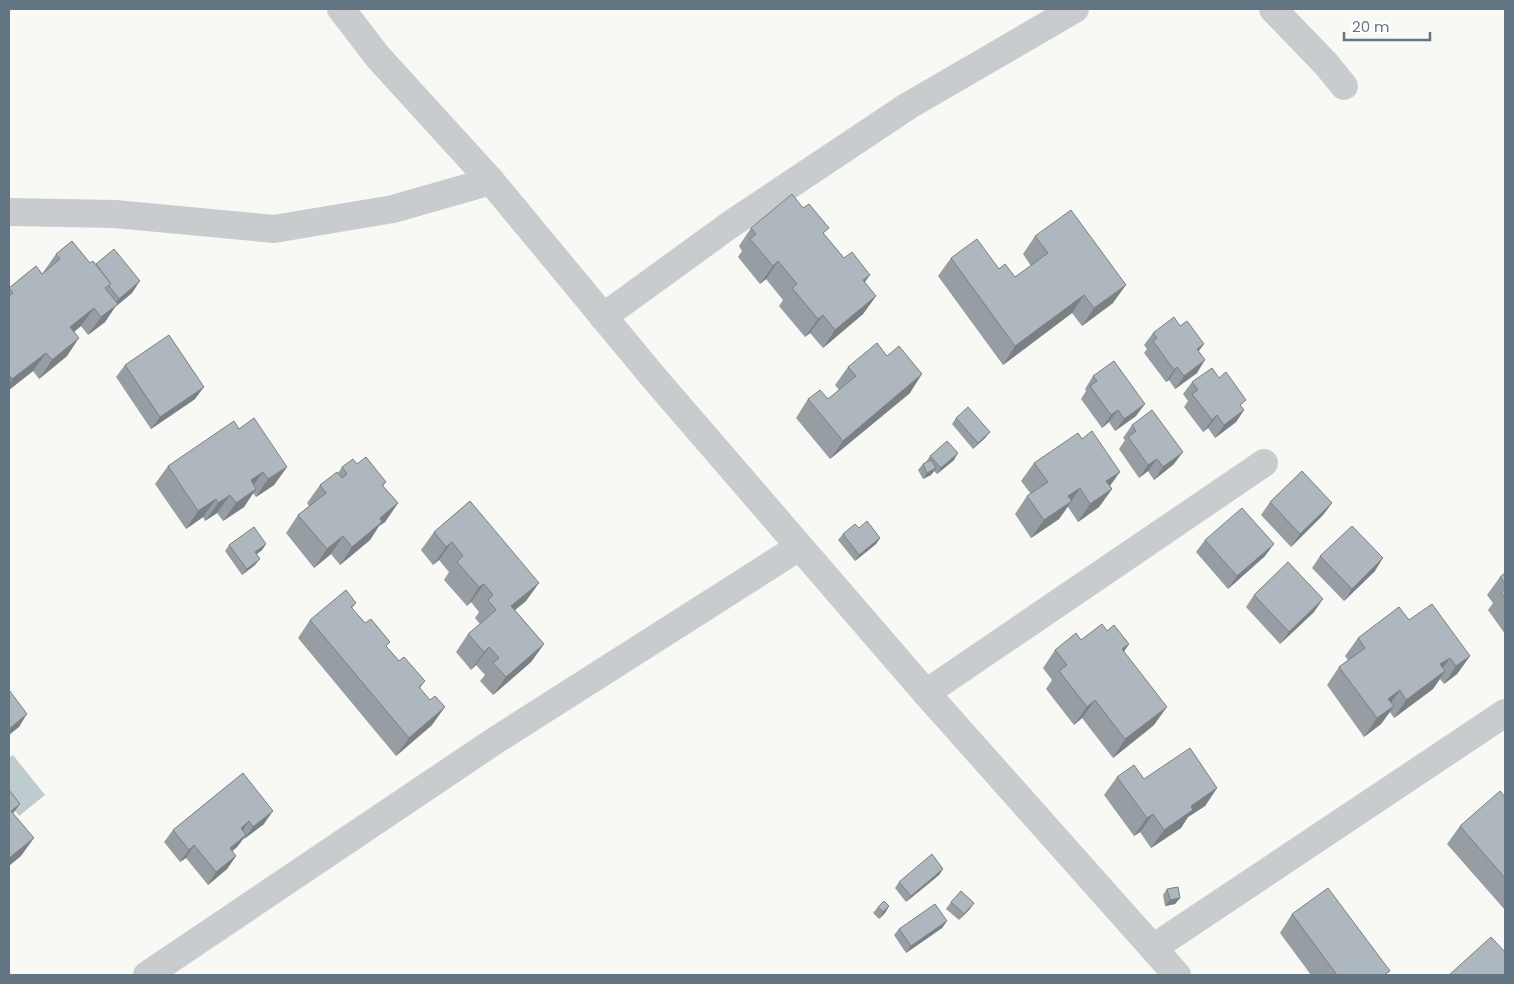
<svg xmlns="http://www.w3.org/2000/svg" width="1514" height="984" font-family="Poppins,sans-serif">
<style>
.water{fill:#becbcf}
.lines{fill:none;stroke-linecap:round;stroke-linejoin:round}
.minor{stroke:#c8cccf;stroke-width:28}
.wall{fill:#969da3}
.shaded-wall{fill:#7a8084}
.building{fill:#aeb7bd;stroke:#7a8084}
</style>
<rect width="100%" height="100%" fill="#f8f8f5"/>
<polygon class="water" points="13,755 45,795 19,816 9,803 9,758"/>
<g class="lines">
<g class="minor">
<polyline points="341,9 378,57 491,181 655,379 926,693 1177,975"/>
<polyline points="1273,9 1326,64 1344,86"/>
<polyline points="9,212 115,214 274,229 393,209 491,181"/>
<polyline points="603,317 731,224 908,106 1075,9"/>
<polyline points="926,693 1264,463"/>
<polyline points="1153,948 1505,713"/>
<polyline points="147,975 493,742 799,547"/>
</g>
</g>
<g class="wall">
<polygon points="751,228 824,234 876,296 863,314 823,348 810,333 805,337 779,306 783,300 766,279 760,284 738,257 742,251 739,246"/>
<polygon points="1035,236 1113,303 1082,326 1072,313 1003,365 938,276 951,258 999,269 1015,277 1031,266 1023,254"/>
<polygon points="56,254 90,263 95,264 132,293 115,307 105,322 88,335 81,326 74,332 67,356 39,379 33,371 9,390 9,288 36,266 42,274"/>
<polygon points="1153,333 1199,351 1197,373 1175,389 1169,380 1166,382 1144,353 1147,349 1144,345"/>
<polygon points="125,365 195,399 151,429 116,377"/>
<polygon points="848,367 910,393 830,459 796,418 808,399 828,399 839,390 835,385"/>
<polygon points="1093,376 1136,416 1115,431 1109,422 1102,428 1081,399 1086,391 1085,389"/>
<polygon points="1192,382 1242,407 1244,410 1236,422 1215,438 1208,428 1203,432 1184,407 1188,401 1183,394"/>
<polygon points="956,418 990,432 985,438 973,449 952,424"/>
<polygon points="1132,425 1174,464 1154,480 1148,471 1139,478 1119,449 1125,440 1123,438"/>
<polygon points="239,429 287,467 274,485 256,497 253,493 244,507 223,521 217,513 205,521 203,517 186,529 155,484 168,466"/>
<polygon points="930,456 954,460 937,474 934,471 931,475 923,479 918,470 923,464 926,462"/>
<polygon points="1034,463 1110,486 1112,489 1099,507 1078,522 1068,507 1059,519 1031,538 1015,514 1027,496 1031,494 1021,481"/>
<polygon points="357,464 386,482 383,486 398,503 385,522 379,526 370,540 340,565 331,554 314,568 286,533 298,515 309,506 307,503 320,485 338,473 342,467"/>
<polygon points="470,501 526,601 515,610 544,644 531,662 493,695 480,681 485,675 476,665 471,670 456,652 468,634 480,624 475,618 479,612 471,602 467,606 444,580 449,572 439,560 433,565 421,550 434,532"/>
<polygon points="1270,502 1332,503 1323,515 1291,547 1261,515"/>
<polygon points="859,528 880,538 876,544 855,561 838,540 843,534"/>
<polygon points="1205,540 1265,556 1228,589 1196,552"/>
<polygon points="266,544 262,550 256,554 255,565 242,575 225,551 229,545"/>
<polygon points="1320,556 1375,571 1344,601 1312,568"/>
<polygon points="1505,573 1505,634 1488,610 1493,603 1487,595 1500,577"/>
<polygon points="1254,595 1314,612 1280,644 1246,607"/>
<polygon points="356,603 352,608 365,623 399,661 425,681 420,688 432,725 396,756 298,638 310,620"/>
<polygon points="1409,620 1470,656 1457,674 1444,684 1440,679 1433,689 1394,718 1390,712 1381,724 1364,737 1327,685 1339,667 1348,660 1345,656 1358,638"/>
<polygon points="1107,631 1129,644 1124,652 1154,725 1113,758 1082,718 1074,725 1046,689 1052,680 1043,668 1055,650"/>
<polygon points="243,773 264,824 244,839 244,838 237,847 232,851 236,856 227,869 208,885 186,858 180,862 164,842 173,830"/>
<polygon points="1117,777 1144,779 1217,788 1205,806 1188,817 1181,828 1151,848 1140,832 1134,836 1104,795"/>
<polygon points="1505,793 1505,910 1447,844 1460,826 1504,795"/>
<polygon points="943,869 939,875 906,902 895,888 899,882"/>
<polygon points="1167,889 1180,898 1175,904 1165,906 1163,895"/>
<polygon points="951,902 970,909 959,920 946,909"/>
<polygon points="889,906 885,913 879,919 873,913 878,907"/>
<polygon points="1292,914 1386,975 1311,975 1280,933"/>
<polygon points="947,921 942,928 906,953 894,935 899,929"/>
</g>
<g class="shaded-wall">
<polygon points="778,261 766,279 760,284 773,266"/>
<polygon points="870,275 857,293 863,280"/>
<polygon points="140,281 132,293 115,307 105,322 88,335 101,317 113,307 119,299"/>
<polygon points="1126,285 1113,303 1082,326 1094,308"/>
<polygon points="1084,295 1072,313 1003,365 1015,346"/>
<polygon points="876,296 863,314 823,348 835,330"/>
<polygon points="94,308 81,326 58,345 70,327"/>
<polygon points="823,315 810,333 805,337 818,319"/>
<polygon points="79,338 67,356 39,379 52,360"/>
<polygon points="1204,344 1195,356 1197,349"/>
<polygon points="46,353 33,371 9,390 9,385 12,379"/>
<polygon points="1205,360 1197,373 1175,389 1184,376"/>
<polygon points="1177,367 1169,380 1166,382 1174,370"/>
<polygon points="922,374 910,393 830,459 843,441"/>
<polygon points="204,387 195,399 151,429 160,417"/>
<polygon points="1145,404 1136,416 1115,431 1124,419"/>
<polygon points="1118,410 1109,422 1102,428 1111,415"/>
<polygon points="1244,410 1236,422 1215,438 1224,425"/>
<polygon points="1217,415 1208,428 1203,432 1212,420"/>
<polygon points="990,432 985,438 973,449 978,443"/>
<polygon points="1183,452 1174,464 1154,480 1163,467"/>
<polygon points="958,453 954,460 937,474 941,468"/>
<polygon points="1157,459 1148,471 1139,478 1148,465"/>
<polygon points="287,467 274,485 256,497 268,479"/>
<polygon points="936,468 931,475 923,479 927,473"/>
<polygon points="263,472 250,490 251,480"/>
<polygon points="1120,472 1107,490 1106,481"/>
<polygon points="1080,488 1059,519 1031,538 1044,520 1068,496"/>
<polygon points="256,489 244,507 223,521 236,503"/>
<polygon points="1112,489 1099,507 1078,522 1090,504"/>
<polygon points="230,495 217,513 205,521 218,503"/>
<polygon points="216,499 203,517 186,529 198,511"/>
<polygon points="398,503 385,522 379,526 370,540 340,565 352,547 380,518"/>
<polygon points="1332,503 1323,515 1291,547 1300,534"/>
<polygon points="343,536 331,554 314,568 327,549"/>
<polygon points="880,538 876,544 855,561 859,555"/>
<polygon points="452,542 439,560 433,565 446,547"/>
<polygon points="266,544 262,550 251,559 255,552"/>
<polygon points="1274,544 1265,556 1228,589 1237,576"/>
<polygon points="1383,558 1375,571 1344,601 1352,589"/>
<polygon points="260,559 255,565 242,575 247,569"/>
<polygon points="539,583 526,601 498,624 511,606"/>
<polygon points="484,584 471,602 467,606 479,587"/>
<polygon points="1323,599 1314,612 1280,644 1289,632"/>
<polygon points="544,644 531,662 493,695 506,677"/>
<polygon points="1129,644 1116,662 1122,649"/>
<polygon points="489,647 476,665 471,670 484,652"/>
<polygon points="1470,656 1457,674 1444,684 1456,666"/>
<polygon points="1450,658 1437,676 1440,664"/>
<polygon points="1445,671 1433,689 1394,718 1406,700"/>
<polygon points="1400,690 1387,708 1388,699"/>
<polygon points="1095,700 1082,718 1074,725 1087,707"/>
<polygon points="1394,706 1381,724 1364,737 1377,718"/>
<polygon points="445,707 432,725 396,756 409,738"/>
<polygon points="1167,707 1154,725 1113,758 1125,739"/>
<polygon points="27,714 19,727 9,735 9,729"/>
<polygon points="1217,788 1205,806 1188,817 1181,828 1151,848 1164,830 1191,806"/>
<polygon points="20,804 9,819 11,811"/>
<polygon points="273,811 264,824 244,839 253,827"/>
<polygon points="1153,814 1140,832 1134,836 1147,818"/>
<polygon points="249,821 240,834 241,828"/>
<polygon points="246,835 237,847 221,861 230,848"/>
<polygon points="34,838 21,856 9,866 9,858"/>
<polygon points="194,845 186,858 180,862 189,850"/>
<polygon points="236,856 227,869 208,885 216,872"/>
<polygon points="943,869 939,875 906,902 911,896"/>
<polygon points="1180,898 1175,904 1165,906 1170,900"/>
<polygon points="974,903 970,909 959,920 964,914"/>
<polygon points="889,906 885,913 879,919 883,912"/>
<polygon points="947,921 942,928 906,953 911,946"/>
</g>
<g class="building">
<polygon points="792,194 803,208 809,204 829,228 823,233 844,258 852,252 870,275 863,280 876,296 835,330 823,315 818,319 792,288 797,284 778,261 773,266 750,239 756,234 751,228"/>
<polygon points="1071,210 1126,285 1094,308 1084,295 1015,346 951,258 977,239 999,269 1005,264 1015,277 1048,253 1035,236"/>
<polygon points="72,241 90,263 93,261 111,284 105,288 118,304 101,317 94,308 70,327 79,338 52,360 46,353 12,379 9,375 9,296 13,293 9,288 36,266 42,274 60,259 56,254"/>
<polygon points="114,249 140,281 119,299 109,286 111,284 96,264"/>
<polygon points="1174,317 1180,326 1187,321 1204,344 1197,349 1205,360 1184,376 1177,367 1174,370 1153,341 1157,338 1153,333"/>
<polygon points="169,335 204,387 160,417 125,365"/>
<polygon points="877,343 887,356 899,346 922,374 843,441 808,399 820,390 828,399 856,376 848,367"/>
<polygon points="1114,361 1145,404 1124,419 1118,410 1111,415 1090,386 1097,381 1093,376"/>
<polygon points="1212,368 1219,378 1226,372 1246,400 1240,405 1244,410 1224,425 1217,415 1212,420 1192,394 1198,390 1192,382"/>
<polygon points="968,407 990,432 978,443 956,418"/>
<polygon points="1152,410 1183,452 1163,467 1157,459 1148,465 1128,437 1136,431 1132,425"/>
<polygon points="254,418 287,467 268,479 263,472 251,480 256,489 236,503 230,495 218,503 216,499 198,511 168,466 234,421 239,429"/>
<polygon points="1092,431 1120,472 1106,481 1112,489 1090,504 1080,488 1068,496 1072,501 1044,520 1027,496 1048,482 1034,463 1078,433 1082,439"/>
<polygon points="947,441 958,453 941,468 930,456"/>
<polygon points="366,457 386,482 382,485 398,503 380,518 382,522 352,547 343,536 327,549 298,515 326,493 320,485 337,472 342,478 347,474 342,467 353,459 357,464"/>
<polygon points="931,460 936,468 927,473 923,464"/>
<polygon points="1302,471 1332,503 1300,534 1270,502"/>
<polygon points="470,501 539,583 511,606 544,644 506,677 493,663 499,658 489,647 484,652 468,634 496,610 488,600 493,595 484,584 479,587 457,562 463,556 452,542 446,547 434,532"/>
<polygon points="1242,508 1274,544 1237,576 1205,540"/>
<polygon points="867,521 880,538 859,555 843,534 855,524 859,528"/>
<polygon points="1352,526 1383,558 1352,589 1320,556"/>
<polygon points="254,527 266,544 255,552 260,559 247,569 229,545"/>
<polygon points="1288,562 1323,599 1289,632 1254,595"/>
<polygon points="1505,573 1505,584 1500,577"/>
<polygon points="1505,589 1505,598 1501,592"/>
<polygon points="346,590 356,603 351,607 365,623 371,619 390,642 386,646 399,661 404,657 425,681 419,687 430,700 435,696 445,707 409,738 310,620"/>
<polygon points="1432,604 1470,656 1456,666 1450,658 1440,664 1445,671 1406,700 1400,690 1388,699 1394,706 1377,718 1339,667 1365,648 1358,638 1399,607 1409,620"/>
<polygon points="1102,624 1107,631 1114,625 1129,644 1122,649 1167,707 1125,739 1095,700 1087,707 1059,671 1067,665 1055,650 1076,633 1081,640"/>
<polygon points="9,690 27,714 9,729"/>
<polygon points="1190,748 1217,788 1191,806 1193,810 1164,830 1153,814 1147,818 1117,777 1134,765 1144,779"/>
<polygon points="243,773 273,811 253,827 249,821 241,828 246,835 230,848 236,856 216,872 194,845 189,850 173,830"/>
<polygon points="9,790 20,804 11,811 34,838 9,858"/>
<polygon points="1500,791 1505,797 1505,878 1460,826"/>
<polygon points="932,854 943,869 911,896 899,882"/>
<polygon points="1178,887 1180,898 1170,900 1167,889"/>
<polygon points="1328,888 1390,971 1384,975 1337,975 1292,914"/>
<polygon points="961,891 974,903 964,914 951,902"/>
<polygon points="884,901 889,906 883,912 878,907"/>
<polygon points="935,904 947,921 911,946 899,929"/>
<polygon points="1491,937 1505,952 1505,975 1449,975"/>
</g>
<rect width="1514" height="984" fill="none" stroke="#617583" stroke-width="20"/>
<path d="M1344 32v8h86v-8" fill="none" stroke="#617583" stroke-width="2.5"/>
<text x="1352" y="32" font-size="15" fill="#617583" stroke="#ffffff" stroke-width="4" paint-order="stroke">20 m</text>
</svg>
